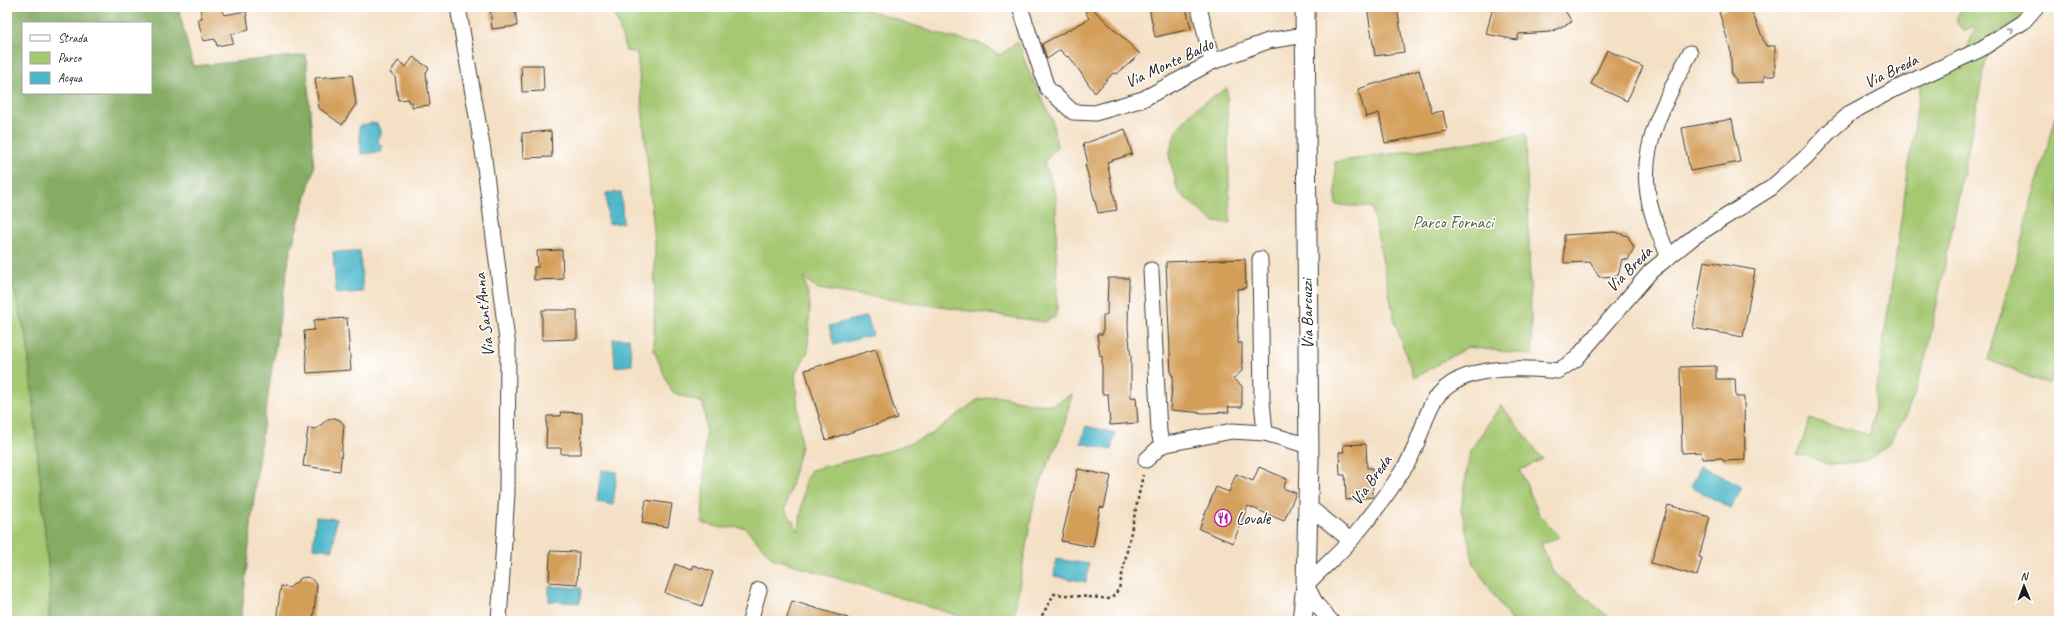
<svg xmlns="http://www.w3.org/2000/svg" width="2066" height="628" font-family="Caveat,sans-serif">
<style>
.green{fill:#a5c872;stroke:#607247}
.forest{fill:#84ac64;stroke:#506440;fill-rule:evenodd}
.water{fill:#4cb7c9;stroke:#346a72}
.building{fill:#d39e59}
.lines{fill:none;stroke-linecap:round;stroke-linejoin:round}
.minor-casing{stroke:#3c3935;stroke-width:17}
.tertiary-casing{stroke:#3c3935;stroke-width:21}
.path{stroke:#3c3935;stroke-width:2.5;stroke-dasharray:3 3;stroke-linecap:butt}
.minor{stroke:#fff;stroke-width:15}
.tertiary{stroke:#fff;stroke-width:19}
.oneway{stroke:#999}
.labels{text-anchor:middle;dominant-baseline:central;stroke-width:3;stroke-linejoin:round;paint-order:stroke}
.street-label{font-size:17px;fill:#1c1c1c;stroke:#fff}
.park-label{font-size:17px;fill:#53613e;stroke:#fff}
.poi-label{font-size:17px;fill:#1c1c1c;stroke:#fff;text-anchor:start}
</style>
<rect width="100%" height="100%" fill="#fff"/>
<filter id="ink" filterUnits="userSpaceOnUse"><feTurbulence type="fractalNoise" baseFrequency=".025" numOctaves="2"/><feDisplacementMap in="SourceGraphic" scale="8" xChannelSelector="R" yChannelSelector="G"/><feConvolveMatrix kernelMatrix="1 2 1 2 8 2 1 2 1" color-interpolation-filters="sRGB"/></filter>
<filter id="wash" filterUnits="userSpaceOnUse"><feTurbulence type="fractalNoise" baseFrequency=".012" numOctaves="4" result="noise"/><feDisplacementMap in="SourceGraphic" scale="16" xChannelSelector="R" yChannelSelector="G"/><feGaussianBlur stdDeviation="0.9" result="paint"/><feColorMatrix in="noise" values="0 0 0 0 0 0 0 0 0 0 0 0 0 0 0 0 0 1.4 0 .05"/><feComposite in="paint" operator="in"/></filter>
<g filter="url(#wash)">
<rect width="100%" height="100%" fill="#f4e0c5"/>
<g class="green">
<polygon points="609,7 860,7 945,36 979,43 1000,55 1018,42 1030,75 1052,119 1057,147 1044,162 1056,195 1057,309 1055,317 1044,322 818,289 804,278 810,304 808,351 795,374 801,446 785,509 799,531 805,480 811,470 892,450 932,434 977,400 996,396 1036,404 1053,405 1072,394 1063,431 1045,470 1033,507 1013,621 975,621 772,558 744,527 722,528 702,523 706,427 703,403 672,392 654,351 655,243 637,53 626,51 618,23"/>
<polygon points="1961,7 2037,7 1966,53 1975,26 1963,31 1956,21"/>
<path d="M 1988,50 L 1928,348 C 1919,381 1901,451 1863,461 C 1853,464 1842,463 1832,464 C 1819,465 1815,453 1797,456 L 1810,419 L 1870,435 L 1921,81 Z"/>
<polygon points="1227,88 1230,223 1214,222 1178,192 1169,155 1176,130 1196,108"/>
<polygon points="2059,106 2059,351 2049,385 1988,360"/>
<polygon points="1526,134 1532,355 1468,347 1414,378 1395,323 1372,207 1336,205 1335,162"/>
<polygon points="7,264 27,339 50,586 49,621 7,621"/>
<polygon points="1501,405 1543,459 1520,470 1539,514 1560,537 1541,544 1553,572 1614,621 1511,621 1474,564 1461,509 1470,451"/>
</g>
<path class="forest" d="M 7,7 L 178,7 L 193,66 L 306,55 L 314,168 L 289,257 L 258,461 L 241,621 L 49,621 L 50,586 L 27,339 L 7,264 ZM 23,23 L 151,23 L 151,93 L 23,93 Z"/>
<g class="water">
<path d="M 371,123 L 377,124 C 381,130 381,134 377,140 L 383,148 L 380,152 L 361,154 L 359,126 Z"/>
<polygon points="621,192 623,223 608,224 606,193"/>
<polygon points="360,251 363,292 336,294 333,252"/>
<polygon points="867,316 873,335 834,345 829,326"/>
<polygon points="629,338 632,365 615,367 613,339"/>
<polygon points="1086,426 1115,433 1111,450 1081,443"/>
<polygon points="1701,466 1742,487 1731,508 1691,487"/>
<polygon points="601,470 617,472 613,505 597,502"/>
<polygon points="316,517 336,519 333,550 313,548"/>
<polygon points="1056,559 1089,564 1086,582 1054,576"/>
<polygon points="549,586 581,588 580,603 549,601"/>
</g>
<g id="blocks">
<g class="building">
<polygon points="211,7 222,7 224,15 246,11 249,30 231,34 233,43 217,46 215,39 203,41 198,19 202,18 200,9"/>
<polygon points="490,7 515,7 517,26 492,29"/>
<polygon points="1084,7 1091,7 1140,54 1117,74 1113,73 1095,93 1069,56 1067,57 1060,50 1047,59 1042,44 1089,19"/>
<polygon points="1149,7 1186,7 1191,29 1155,37"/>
<polygon points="1367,7 1397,7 1404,52 1375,56"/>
<polygon points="1493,7 1563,7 1572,22 1550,32 1519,34 1517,40 1486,34"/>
<polygon points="1731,7 1750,7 1766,46 1775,46 1775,76 1764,76 1764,82 1736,83 1736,79 1732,76 1730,48 1719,12"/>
<polygon points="1607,50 1643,67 1627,101 1591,84"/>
<polygon points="413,57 429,68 426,73 430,105 412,107 412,102 408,102 408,99 398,100 395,76 390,73 398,61 406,67"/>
<polygon points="521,65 543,65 544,91 522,92"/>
<polygon points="1419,70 1432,113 1443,111 1447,131 1385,143 1379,113 1366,117 1358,89"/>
<polygon points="352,75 356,104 342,125 319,108 315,78"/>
<polygon points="1732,119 1740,162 1690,171 1682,128"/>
<polygon points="1125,129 1132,154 1107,162 1117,210 1098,213 1085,164 1088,163 1083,144"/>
<polygon points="551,131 552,157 523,158 522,133"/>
<polygon points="1615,232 1628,236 1634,248 1628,260 1622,259 1618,276 1599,277 1590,262 1564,263 1564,235"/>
<polygon points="562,250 563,279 534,280 534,267 538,267 537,251"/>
<polygon points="1245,259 1246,288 1237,289 1238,343 1242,343 1242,371 1233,379 1242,386 1242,407 1228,407 1229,412 1204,413 1170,410 1173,375 1171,375 1166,262"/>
<polygon points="1704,261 1755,270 1743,337 1693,328"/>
<polygon points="1108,278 1129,278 1128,328 1131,358 1131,398 1136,397 1138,423 1110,425 1108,394 1102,394 1102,356 1100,356 1097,334 1103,334 1103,315 1107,315"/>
<polygon points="542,310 577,310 577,339 542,340"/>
<polygon points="347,318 351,370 307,373 304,331 314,330 314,320"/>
<polygon points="876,349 897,418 826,440 805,370"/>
<polygon points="1716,366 1716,379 1735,379 1736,397 1744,397 1745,460 1723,461 1722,458 1702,459 1701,452 1682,453 1680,367"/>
<polygon points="560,412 582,413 581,454 561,454 561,448 546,448 547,416 561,416"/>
<polygon points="334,418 340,420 344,425 340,471 303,466 308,428 316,429 328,419"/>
<polygon points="1366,444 1367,468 1372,468 1373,497 1346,500 1345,475 1340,475 1339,452 1344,452 1343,445"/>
<polygon points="1259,467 1287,479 1283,488 1296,493 1284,521 1248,506 1233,543 1199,529 1216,487 1229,492 1236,474 1253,481"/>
<polygon points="1078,469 1111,476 1104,508 1100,507 1093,547 1061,541"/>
<polygon points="646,500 672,504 668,527 642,523"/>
<polygon points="1668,505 1710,517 1699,557 1702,558 1697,576 1651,563"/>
<polygon points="550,551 579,552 577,584 549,582"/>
<polygon points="675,564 691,570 693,565 713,572 702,606 665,593"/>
<polygon points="307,577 313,580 317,585 313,621 276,621 281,586 289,588 301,578"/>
<polygon points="792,601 848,618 847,621 786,621"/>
</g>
</g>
</g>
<g filter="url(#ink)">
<use href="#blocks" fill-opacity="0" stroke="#3c3935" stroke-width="1"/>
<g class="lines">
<g class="minor-casing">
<g id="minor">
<polyline points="458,7 483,151 508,348 507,492 499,621"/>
<polyline points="1020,7 1047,88 1073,112 1095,113 1143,99 1212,62 1268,41 1305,35"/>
<polyline points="1199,7 1212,62"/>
<path d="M 1669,257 C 1659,234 1649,211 1647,186 C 1642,140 1669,93 1690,53"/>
<polyline points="1260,259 1262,401 1265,433"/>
<polyline points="1151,270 1159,432 1162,445"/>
<polyline points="1146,460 1162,445 1232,431 1265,433 1309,446"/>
<polyline points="1308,506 1350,540"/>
<polyline points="750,621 759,590"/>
<path d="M 1331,621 L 1316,604 L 1306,585 C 1320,570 1337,556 1351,540 C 1370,518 1389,492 1405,467 C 1417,449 1422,425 1431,406 C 1453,363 1518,367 1558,371 L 1576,359 L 1651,271 L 1695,236 L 1771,188 L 1805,158 L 1830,131 L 1852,112 L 1895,89 L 1981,49 L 2023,22 L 2036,7"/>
</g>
</g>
<g class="tertiary-casing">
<polyline id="tertiary" points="1302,621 1306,585 1309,460 1305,7"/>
</g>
<polyline class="path" points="1039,621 1054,594 1111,599 1119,589 1143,475"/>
<use href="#minor" class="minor"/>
<use href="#tertiary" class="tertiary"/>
</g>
<defs><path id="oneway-chevron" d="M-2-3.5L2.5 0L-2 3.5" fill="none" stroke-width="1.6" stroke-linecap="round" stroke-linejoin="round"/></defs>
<use class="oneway" href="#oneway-chevron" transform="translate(2011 30) rotate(-33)"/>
</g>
<defs>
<g id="restaurant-ring" transform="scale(0.9)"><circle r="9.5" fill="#fff" stroke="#b5179e" stroke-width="1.5"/><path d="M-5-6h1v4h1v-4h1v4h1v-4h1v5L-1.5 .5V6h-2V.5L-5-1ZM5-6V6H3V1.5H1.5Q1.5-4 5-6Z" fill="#b5179e"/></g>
</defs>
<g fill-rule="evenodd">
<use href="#restaurant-ring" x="1223" y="518"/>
</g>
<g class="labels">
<g class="street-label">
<text transform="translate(1169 63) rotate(-25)">Via Monte Baldo</text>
<text transform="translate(1891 71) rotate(-26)">Via Breda</text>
<text transform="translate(1629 269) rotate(-45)">Via Breda</text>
<text transform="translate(1307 314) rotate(-91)">Via Barcuzzi</text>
<text transform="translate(484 315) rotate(-96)">Via Sant'Anna</text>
<text transform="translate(1371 480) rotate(-54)">Via Breda</text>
</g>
<g class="park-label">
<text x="1453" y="222">Parco Fornaci</text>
</g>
<g class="poi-label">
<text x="1236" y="518">Lovale</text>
</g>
</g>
<rect width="2066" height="628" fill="none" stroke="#fff" stroke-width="24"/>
<rect x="22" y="22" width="130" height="72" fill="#ffffff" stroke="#a4a4a4"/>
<rect x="30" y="35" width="20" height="6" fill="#ffffff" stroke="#a4a4a4"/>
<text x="58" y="42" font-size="12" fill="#1c1c1c">Strada</text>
<rect x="30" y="52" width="20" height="12" fill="#a5c872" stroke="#a4a4a4"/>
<text x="58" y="62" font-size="12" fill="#1c1c1c">Parco</text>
<rect x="30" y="72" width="20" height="12" fill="#4cb7c9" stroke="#a4a4a4"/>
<text x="58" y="82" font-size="12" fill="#1c1c1c">Acqua</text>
<g transform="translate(2024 586) rotate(359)" stroke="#ffffff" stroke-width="3" paint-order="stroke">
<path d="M0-3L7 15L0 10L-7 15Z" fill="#1c1c1c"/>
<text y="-6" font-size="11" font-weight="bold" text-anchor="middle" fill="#1c1c1c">N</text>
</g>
</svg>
